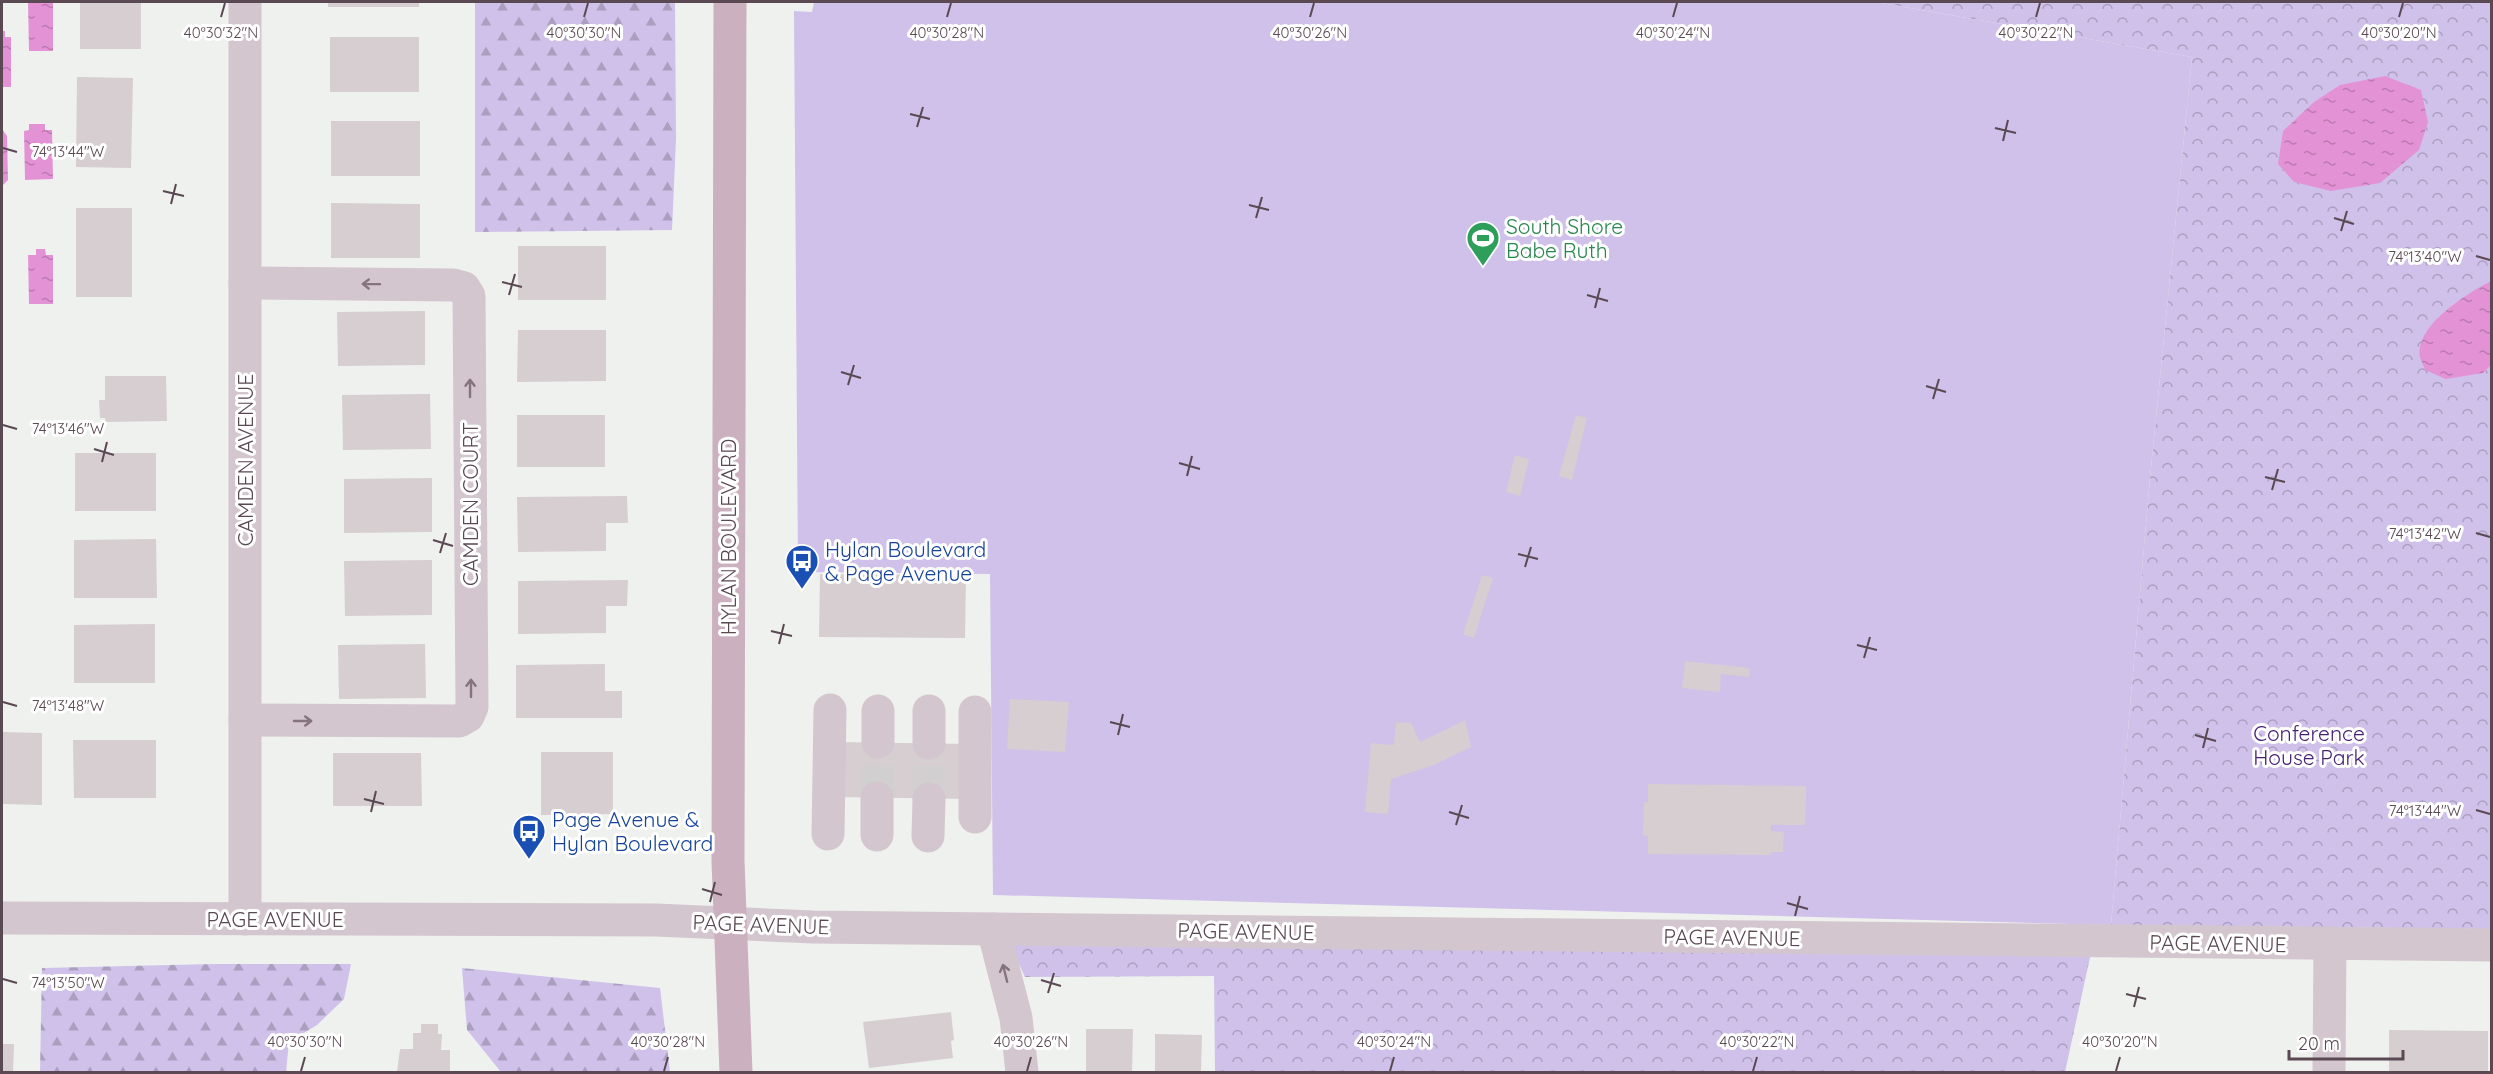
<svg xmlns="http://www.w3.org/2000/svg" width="2493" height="1074" font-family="Quicksand,sans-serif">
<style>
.forest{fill:url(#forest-firs)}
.park{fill:url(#park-crowns)}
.pitch{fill:#cfc1ea}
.water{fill:url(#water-ripples)}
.building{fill:#d6ced1}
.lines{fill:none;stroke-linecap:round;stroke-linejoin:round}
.minor-tunnel{stroke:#d1cfd0;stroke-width:33;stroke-dasharray:33 16;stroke-linecap:butt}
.minor{stroke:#d4c6ce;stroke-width:33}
.major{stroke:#cbb1bf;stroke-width:33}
.oneway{stroke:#85747d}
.ticks{fill:none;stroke:#5a4852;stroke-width:2}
.labels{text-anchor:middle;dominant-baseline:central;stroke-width:6;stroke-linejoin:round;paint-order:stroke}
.leisure-label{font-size:21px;fill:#27864d;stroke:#fff;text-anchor:start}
.street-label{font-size:21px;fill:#5a4852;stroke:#fff}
.transit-label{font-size:21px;fill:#164399;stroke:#fff;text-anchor:start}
.park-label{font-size:21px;fill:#462074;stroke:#fff}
.ticks-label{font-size:15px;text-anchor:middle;fill:#5a4852;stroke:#fff;stroke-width:6;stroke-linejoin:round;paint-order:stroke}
</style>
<defs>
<pattern id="forest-firs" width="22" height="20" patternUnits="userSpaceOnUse" patternTransform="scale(1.5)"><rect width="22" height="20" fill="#cfc1ea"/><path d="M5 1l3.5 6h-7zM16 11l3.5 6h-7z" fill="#ab9fc0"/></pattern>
<pattern id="park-crowns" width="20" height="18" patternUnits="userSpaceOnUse" patternTransform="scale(1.5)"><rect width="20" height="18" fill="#cfc1ea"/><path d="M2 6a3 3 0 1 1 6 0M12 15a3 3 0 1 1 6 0" fill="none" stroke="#ab9fc0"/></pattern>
<pattern id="water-ripples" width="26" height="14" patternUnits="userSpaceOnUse" patternTransform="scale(1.5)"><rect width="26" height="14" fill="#e392d6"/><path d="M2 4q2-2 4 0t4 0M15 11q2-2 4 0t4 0" fill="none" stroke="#bb79b0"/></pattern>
</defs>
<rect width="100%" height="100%" fill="#eff1ef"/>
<g class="forest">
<polygon points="475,2 675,2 676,139 672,230 475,232"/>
<polygon points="214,964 351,964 344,999 317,1025 289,1042 286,1072 40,1072 42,968"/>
<polygon points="462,968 660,988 670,1072 501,1072 467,1030"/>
</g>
<g class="park">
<polygon points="1875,2 2491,2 2491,929 2111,925 2150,478 2192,57"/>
<polygon points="1013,942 2091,953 2065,1072 1215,1072 1214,976 1025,977 1013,951"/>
</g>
<polygon class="pitch" points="814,2 1875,2 2192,57 2150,478 2111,925 993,895 990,574 798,572 794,11 812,12"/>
<g class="water">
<polygon points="28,2 53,2 53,51 29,51"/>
<polygon points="2,31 5,31 5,37 11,37 11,87 2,87"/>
<polygon points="2385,76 2421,90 2428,122 2419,150 2380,183 2331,191 2294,182 2278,164 2283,131 2314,102 2340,85"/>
<polygon points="29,124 45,124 45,130 52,130 53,179 25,180 24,131 29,130"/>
<polygon points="2,129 7,136 8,180 2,186"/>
<polygon points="36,249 45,249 46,255 53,255 53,304 29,304 28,255 36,255"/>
<path d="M 2491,281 L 2491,365 L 2483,373 L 2446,379 L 2425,370 C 2424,366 2421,361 2420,357 C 2415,325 2468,293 2491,281 Z"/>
</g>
<g class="building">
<rect x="80" y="2" width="61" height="47"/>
<rect x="328" y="2" width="91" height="5"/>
<rect x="330" y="37" width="89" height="55"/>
<polygon points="77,77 133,78 131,168 76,167"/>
<rect x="331" y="121" width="89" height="55"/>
<polygon points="331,203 420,204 420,258 331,258"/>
<rect x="76" y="208" width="56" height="89"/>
<rect x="518" y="246" width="88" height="54"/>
<polygon points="425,311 425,365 338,366 337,312"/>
<polygon points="518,330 606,330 606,381 517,382"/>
<polygon points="105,376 166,376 167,421 105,422 105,418 100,418 99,400 105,400"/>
<polygon points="430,394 431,449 343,450 342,395"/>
<rect x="517" y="415" width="88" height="52"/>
<polygon points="1576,415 1587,418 1572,480 1559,476"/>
<rect x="75" y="453" width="81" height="58"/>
<polygon points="1515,455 1529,459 1520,496 1506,492"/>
<polygon points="432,478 432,532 344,533 344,479"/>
<polygon points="627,496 628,523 606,523 606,551 518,552 517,497"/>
<polygon points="156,539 157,598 74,598 74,540"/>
<polygon points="432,560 432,615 345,616 344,561"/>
<polygon points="820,574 966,575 965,638 819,637"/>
<polygon points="1482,575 1493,578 1474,638 1463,634"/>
<polygon points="628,580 627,606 606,606 606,633 518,634 518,581"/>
<polygon points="155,624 155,683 74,683 74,625"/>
<polygon points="425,644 426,698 339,699 338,645"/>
<polygon points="1685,661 1750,668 1749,677 1721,674 1720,692 1682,688"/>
<polygon points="605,664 605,691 622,691 622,718 516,718 516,665"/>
<polygon points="1010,699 1069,702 1065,752 1007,749"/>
<polygon points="1465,720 1471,747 1434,765 1391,779 1388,814 1365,812 1371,743 1394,745 1396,722 1411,723 1420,742"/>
<polygon points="2,732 42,733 42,805 2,804"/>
<polygon points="73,740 156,740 156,798 74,798"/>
<polygon points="835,742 971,744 970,799 834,797"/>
<polygon points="541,752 613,752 613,814 541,815"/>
<polygon points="333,753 421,753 422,806 333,806"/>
<polygon points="1648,784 1806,786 1805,825 1771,825 1771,831 1784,832 1783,852 1771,852 1771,855 1648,854 1648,836 1643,835 1644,802 1648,802"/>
<polygon points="951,1012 954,1040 951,1041 953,1058 869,1068 863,1022"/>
<polygon points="421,1024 438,1024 438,1034 442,1034 441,1050 450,1050 450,1072 397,1072 400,1049 413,1049 413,1033 421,1033"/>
<polygon points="1086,1029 1133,1029 1132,1072 1086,1072"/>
<polygon points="2389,1030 2488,1031 2488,1072 2389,1072"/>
<polygon points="1155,1034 1202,1035 1201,1072 1155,1072"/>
<polygon points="2,1044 14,1044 13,1072 2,1072"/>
</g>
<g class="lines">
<g class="minor-tunnel">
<polyline points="877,798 878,742"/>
<polyline points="929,799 929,743"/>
</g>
<g class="minor">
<polyline points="975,712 975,817"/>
<polyline points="245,720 459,721 468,716 472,707 469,296 464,288 453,285 245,283"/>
<polyline points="878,742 878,711"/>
<polyline points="929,743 929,711"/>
<polyline points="828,834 830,710"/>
<polyline points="877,835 877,798"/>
<polyline points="928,836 929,799"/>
<polyline points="2,918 656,920 813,927 2492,945"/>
<polyline points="245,919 245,2"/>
<polyline points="993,929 1016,1018 1022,1072"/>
<polyline points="2329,1072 2330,944"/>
</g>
<polyline class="major" points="730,2 728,861 736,1072"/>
</g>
<defs><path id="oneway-shaft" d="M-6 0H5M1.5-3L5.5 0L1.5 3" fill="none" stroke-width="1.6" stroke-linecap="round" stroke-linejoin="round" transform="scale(1.5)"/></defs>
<g class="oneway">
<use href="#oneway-shaft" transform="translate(371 284) rotate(-179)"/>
<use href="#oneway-shaft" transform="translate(470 388) rotate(-90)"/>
<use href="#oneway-shaft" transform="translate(471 688) rotate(-90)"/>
<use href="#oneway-shaft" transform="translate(303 721)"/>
<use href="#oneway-shaft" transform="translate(1005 973) rotate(-104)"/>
</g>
<path class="ticks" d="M 221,17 L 225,3M 584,17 L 588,3M 947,17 L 951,3M 1310,17 L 1314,3M 1673,17 L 1677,3M 2036,17 L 2040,3M 2399,17 L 2403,3M 910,114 L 930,119M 917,127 L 923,107M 1995,128 L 2016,133M 2003,141 L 2008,120M 3,148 L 17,152M 163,191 L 184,196M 171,204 L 176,184M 1249,205 L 1269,210M 1256,218 L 1262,197M 2334,218 L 2354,224M 2341,231 L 2347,211M 2476,256 L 2490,260M 502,282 L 522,287M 509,295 L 515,274M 1587,295 L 1608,301M 1595,308 L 1600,288M 841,372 L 861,378M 848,385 L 854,365M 1926,386 L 1946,392M 1933,399 L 1939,379M 3,425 L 17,429M 94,449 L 114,455M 102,462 L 107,442M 1179,463 L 1200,469M 1187,476 L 1192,456M 2265,477 L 2285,482M 2272,490 L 2278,469M 2476,533 L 2490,537M 433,540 L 453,546M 440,553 L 446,533M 1518,554 L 1538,559M 1525,567 L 1531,547M 771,631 L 792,636M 779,644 L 784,624M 1857,645 L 1877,650M 1864,658 L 1870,637M 3,702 L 17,706M 1110,722 L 1130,727M 1118,735 L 1123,714M 2195,735 L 2216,741M 2203,748 L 2208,728M 364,799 L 384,804M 2476,810 L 2490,814M 371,812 L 376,791M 1449,812 L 1469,818M 1456,825 L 1462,805M 702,889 L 722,895M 710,902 L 715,882M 1787,903 L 1808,909M 1795,916 L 1800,896M 3,979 L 17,983M 1041,980 L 1061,986M 1048,993 L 1054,973M 2126,994 L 2146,999M 2134,1007 L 2139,987M 301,1071 L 305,1057M 664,1071 L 668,1057M 1027,1071 L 1031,1057M 1390,1071 L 1394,1057M 1753,1071 L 1757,1057M 2116,1071 L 2120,1057"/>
<defs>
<g id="stadium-pin" transform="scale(1.725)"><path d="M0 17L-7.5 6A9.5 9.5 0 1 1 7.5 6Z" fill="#2e9e5b" stroke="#fff"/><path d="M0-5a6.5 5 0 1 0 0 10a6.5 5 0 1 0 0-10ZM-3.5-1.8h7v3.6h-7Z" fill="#fff"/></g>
<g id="bus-pin" transform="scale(1.725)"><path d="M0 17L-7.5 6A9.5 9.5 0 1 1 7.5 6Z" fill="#1a4fb4" stroke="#fff"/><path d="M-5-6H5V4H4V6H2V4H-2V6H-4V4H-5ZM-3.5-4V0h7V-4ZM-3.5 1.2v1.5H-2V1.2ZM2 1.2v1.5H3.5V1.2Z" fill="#fff"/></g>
</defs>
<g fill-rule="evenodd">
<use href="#stadium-pin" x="1483" y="238"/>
<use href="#bus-pin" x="802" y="561"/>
<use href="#bus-pin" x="529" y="831"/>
</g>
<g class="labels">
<g class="leisure-label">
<text x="1506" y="226">South Shore<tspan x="1506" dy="24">Babe Ruth</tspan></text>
</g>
<g class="street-label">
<text transform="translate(245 460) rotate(-90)">CAMDEN AVENUE</text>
<text transform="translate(470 504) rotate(-90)">CAMDEN COURT</text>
<text transform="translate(728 537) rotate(-90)">HYLAN BOULEVARD</text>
<text x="275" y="919">PAGE AVENUE</text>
<text transform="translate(761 924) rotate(2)">PAGE AVENUE</text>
<text transform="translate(1246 931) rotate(1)">PAGE AVENUE</text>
<text transform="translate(1732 937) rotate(1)">PAGE AVENUE</text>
<text transform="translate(2218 943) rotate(1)">PAGE AVENUE</text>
</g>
<g class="transit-label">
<text x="825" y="549">Hylan Boulevard<tspan x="825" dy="24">&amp; Page Avenue</tspan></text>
<text x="552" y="819">Page Avenue &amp;<tspan x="552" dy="24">Hylan Boulevard</tspan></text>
</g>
<g class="park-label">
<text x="2309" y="733">Conference<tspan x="2309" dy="24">House Park</tspan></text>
</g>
</g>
<g class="ticks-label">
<text x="2399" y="38">40°30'20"N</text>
<text x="221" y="38">40°30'32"N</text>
<text x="584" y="38">40°30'30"N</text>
<text x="947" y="38">40°30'28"N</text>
<text x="1310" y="38">40°30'26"N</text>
<text x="1673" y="38">40°30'24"N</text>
<text x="2036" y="38">40°30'22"N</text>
<text x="68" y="157">74°13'44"W</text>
<text x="2425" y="262">74°13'40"W</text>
<text x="68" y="434">74°13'46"W</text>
<text x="2425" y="539">74°13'42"W</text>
<text x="68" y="711">74°13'48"W</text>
<text x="2425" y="816">74°13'44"W</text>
<text x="68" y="988">74°13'50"W</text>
<text x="305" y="1047">40°30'30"N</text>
<text x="668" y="1047">40°30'28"N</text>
<text x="1031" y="1047">40°30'26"N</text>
<text x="1394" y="1047">40°30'24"N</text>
<text x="1757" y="1047">40°30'22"N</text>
<text x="2120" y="1047">40°30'20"N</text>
</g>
<rect width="2493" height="1074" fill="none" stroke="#5a4852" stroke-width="6"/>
<path d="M2289 1050v9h114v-9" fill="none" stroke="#5a4852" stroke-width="3"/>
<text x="2298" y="1050" font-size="18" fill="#5a4852" stroke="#ffffff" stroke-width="4.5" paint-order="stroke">20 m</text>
</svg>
